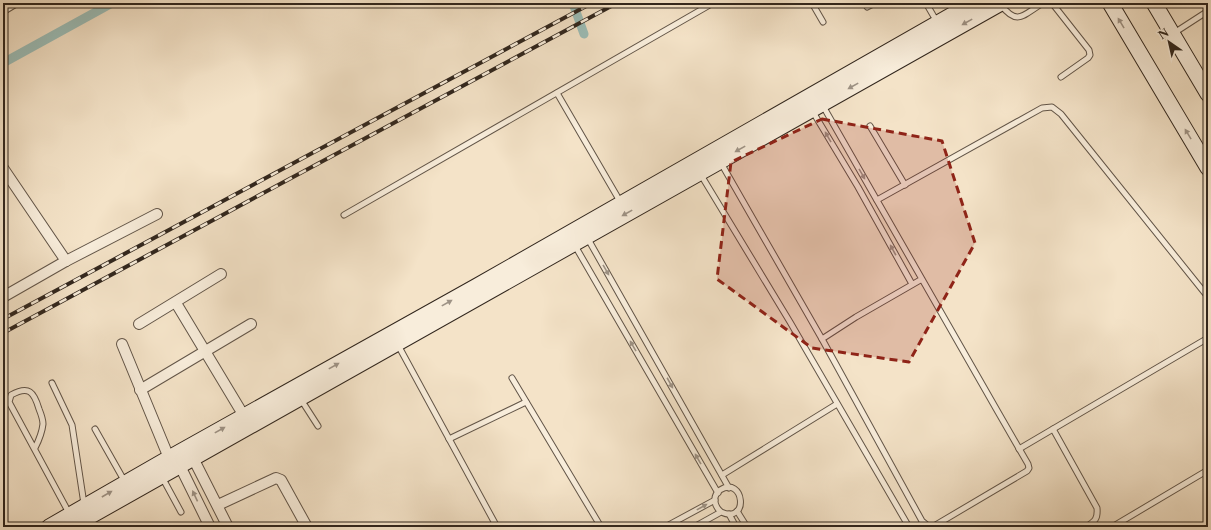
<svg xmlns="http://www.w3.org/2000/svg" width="1211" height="530" font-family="'Libre Caslon Text',serif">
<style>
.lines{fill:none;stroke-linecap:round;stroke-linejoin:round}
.canal{stroke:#9cbeb8;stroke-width:9}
.service-casing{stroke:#625548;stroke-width:7}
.minor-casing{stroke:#625548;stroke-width:12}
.secondary-casing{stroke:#31261d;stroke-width:17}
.service{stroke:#f8eddb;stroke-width:5}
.minor{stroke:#f8eddb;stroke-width:10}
.secondary{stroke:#f8eddb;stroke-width:15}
.rail-casing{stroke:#31261d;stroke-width:4}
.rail{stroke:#f8eddb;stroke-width:2.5;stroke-dasharray:8;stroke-linecap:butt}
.oneway{fill:#9e9386}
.marked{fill:#8f2418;fill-opacity:0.2;stroke:#8f2418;stroke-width:3;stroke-dasharray:8 5;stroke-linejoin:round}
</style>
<rect width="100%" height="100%" fill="#f4e3c8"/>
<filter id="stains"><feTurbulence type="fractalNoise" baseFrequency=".005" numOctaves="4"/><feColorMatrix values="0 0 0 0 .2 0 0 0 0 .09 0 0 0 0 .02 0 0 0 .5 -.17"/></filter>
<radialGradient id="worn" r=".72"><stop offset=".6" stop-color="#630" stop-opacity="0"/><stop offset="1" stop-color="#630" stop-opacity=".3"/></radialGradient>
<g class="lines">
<g class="canal">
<polyline points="571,3 574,6 584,34"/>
<polyline points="3,63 112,3"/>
</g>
<g class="service-casing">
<g id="service">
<polyline points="812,3 823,22"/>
<polyline points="926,3 937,22"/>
<polyline points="1052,3 1089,50 1090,55 1088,58 1061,77"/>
<path d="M 1001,5 C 1018,27 1024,14 1043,3"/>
<polyline points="867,7 875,3"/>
<polyline points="1174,33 1208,11"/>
<polyline points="557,93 621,203"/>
<polyline points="823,106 998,412 1028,464 1029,468 1027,471 934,526 928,526 922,521 822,339 856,317 922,279"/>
<polyline points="813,112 858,187 912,284"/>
<polyline points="870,126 905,185"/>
<polyline points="721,163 822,339"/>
<polyline points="701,175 790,322 909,527"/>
<polyline points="877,200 1042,108 1052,107 1061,114 1208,297"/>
<polyline points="344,215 713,3"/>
<polyline points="588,239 729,488"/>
<polyline points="574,244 718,493"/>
<polyline points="398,345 497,527"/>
<polyline points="512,378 601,527"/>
<polyline points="52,383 72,425 84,504"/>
<polyline points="300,398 318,426"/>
<polyline points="95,429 125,482"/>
<path d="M 1053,429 L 1097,508 C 1098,519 1095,521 1086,527"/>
<polyline points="449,439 526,402"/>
<path d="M 35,448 C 39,440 42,433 43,424 C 43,420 41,414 39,409 C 34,392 29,385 11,395 L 9,402 L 69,513"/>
<polyline points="1019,449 1208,338"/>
<polyline points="722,475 837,404"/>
<polyline points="162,477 181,512"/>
<polyline points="737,511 747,527"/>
<polyline points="729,514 736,527"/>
<polyline points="665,527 715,500"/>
<path d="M 694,527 L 721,512 C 750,525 744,475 720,490 C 712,496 714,506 721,512"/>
<polyline points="1112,527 1208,470"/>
</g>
</g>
<g class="minor-casing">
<g id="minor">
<polyline points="3,9 13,3"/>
<polyline points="3,168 66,261"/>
<polyline points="3,297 66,261 157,214"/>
<polyline points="176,303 244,416"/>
<polyline points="139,324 221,274"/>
<polyline points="122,344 169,458"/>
<polyline points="140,390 251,324"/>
<polyline points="193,458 228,527"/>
<polyline points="180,466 210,527"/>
<polyline points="218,505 276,478 281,480 307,527"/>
</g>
</g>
<g class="secondary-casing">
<g id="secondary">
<polyline points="1110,3 1208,168"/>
<polyline points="1154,3 1208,94"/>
<polyline points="49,527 169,458 477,286 973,3"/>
<polyline points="71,527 1001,3"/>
</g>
</g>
<use href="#service" class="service"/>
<use href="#minor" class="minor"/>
<use href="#secondary" class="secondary"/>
<g class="rail-casing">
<g id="rail">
<polyline points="3,319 592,3"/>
<polyline points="3,333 617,3"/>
</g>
</g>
<use href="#rail" class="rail"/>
</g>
<defs><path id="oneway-solid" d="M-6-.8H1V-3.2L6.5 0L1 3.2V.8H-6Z"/></defs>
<g class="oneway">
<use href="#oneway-solid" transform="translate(967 22) rotate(151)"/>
<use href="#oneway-solid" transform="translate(1121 23) rotate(-121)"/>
<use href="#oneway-solid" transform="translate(853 86) rotate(151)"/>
<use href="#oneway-solid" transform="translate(1188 134) rotate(-121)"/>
<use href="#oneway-solid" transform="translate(828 137) rotate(-120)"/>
<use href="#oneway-solid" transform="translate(740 149) rotate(151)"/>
<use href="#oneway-solid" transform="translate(862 174) rotate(60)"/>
<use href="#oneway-solid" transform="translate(627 213) rotate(151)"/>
<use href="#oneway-solid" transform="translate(893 250) rotate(-119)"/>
<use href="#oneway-solid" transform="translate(606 270) rotate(60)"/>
<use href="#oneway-solid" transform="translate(447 303) rotate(-29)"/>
<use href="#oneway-solid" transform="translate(633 346) rotate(-120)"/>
<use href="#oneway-solid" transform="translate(334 366) rotate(-29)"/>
<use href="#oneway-solid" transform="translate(670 383) rotate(61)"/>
<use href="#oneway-solid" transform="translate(220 430) rotate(-29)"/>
<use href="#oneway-solid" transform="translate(698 459) rotate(-120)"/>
<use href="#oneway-solid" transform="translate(107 494) rotate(-30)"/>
<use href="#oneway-solid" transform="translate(195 496) rotate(-115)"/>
<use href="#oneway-solid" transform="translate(702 507) rotate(-29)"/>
</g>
<path class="marked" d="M 822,119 L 942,141 L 975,243 L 909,362 L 812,348 L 717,279 L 731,162 Z"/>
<rect width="1211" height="530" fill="none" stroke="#f4e3c8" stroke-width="16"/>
<rect x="4" y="4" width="1203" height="522" fill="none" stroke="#31261d" stroke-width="2"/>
<rect x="8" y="8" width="1195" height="514" fill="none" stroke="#31261d"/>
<g transform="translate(1169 42) rotate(326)" stroke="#f8eddb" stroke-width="3" paint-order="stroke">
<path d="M0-3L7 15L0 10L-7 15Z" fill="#31261d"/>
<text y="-6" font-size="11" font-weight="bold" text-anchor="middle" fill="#31261d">N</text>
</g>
<rect width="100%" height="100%" filter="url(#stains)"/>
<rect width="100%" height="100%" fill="url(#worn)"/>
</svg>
